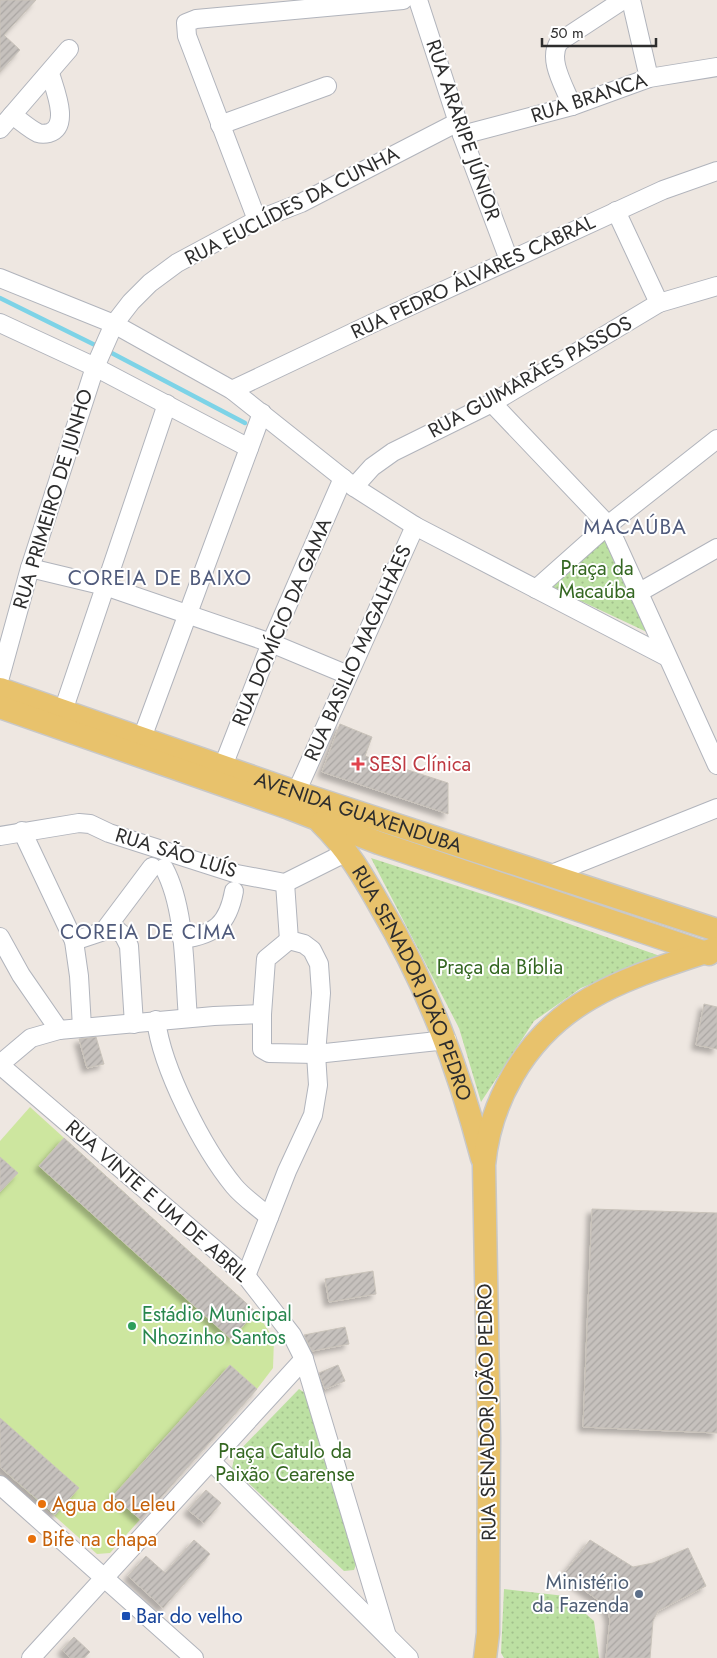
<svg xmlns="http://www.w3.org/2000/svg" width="717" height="1658" font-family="Jost,sans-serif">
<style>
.park{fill:url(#park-dots)}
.pitch{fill:#cde69f}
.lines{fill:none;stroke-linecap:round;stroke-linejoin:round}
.stream{stroke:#7dd3e7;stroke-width:4.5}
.building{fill:url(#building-hatch);stroke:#c9c3ba;filter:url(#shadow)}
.minor-casing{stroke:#b1b4bc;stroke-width:20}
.major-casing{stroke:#c8c8c8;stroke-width:25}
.minor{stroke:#fff;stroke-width:18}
.major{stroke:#e8c26c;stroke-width:22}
.health-dot{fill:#e0444e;stroke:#fff;stroke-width:2}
.leisure-dot{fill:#2e9e5b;stroke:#fff;stroke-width:2}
.food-dot{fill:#e8710a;stroke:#fff;stroke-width:2}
.service-dot{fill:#5c6f8a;stroke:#fff;stroke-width:2}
.transit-dot{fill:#1a4fb4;stroke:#fff;stroke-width:2}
.labels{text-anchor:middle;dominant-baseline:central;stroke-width:4;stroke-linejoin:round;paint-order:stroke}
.street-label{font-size:20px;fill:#2d2d2d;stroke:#fff}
.park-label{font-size:20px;fill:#346721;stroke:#fff}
.health-label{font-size:20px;fill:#be3a42;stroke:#fff;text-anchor:start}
.leisure-label{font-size:20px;fill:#27864d;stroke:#fff;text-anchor:start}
.food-label{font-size:20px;fill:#c56008;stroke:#fff;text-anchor:start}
.service-label{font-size:20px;fill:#4e5e75;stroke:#fff;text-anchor:end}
.transit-label{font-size:20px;fill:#164399;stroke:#fff;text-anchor:start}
.neighbourhood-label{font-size:21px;letter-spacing:1px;fill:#505b7c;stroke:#fff}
</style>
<defs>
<pattern id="park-dots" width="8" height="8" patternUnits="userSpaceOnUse" patternTransform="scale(1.25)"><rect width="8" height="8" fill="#bce0a2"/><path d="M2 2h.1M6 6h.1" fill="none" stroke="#a2c08c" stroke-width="1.8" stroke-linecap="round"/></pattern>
<pattern id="building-hatch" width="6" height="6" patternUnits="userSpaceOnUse" patternTransform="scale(1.25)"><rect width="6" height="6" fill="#c6c1bd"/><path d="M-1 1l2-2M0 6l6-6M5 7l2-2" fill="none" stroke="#aaa6a3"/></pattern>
<filter id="shadow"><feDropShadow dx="-4.5" dy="4.5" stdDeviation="2.5" flood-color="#0004"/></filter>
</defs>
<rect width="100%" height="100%" fill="#eee7e1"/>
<g class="park">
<polygon points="606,534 649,633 549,586"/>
<polygon points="371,858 513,904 660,956 581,988 534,1021 481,1102 459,1028"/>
<polygon points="299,1389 308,1395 357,1562 354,1570 344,1571 232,1468 235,1455"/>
<polygon points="504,1589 565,1596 594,1621 599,1658 504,1658 501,1653"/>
</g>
<polygon class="pitch" points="30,1107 256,1312 274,1339 273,1368 257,1389 110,1553 97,1554 0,1467 0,1141"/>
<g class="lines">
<g class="stream">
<polyline points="0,298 99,347"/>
<polyline points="106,350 245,423"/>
</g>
</g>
<g class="building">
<polygon points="0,0 36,0 4,35 20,50 0,72"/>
<polygon points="340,724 372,737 365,756 448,783 448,814 322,772"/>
<polygon points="704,1004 717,1007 717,1049 696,1045"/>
<polygon points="96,1037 104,1064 87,1068 79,1039"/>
<polygon points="64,1138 256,1312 231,1339 39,1166"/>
<polygon points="0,1157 18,1173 0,1192"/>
<polygon points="592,1209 717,1213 717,1433 583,1427"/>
<polygon points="373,1271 376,1294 329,1302 325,1279"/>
<polygon points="345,1327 349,1344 312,1351 304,1335"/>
<polygon points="230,1365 257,1389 141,1520 113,1496"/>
<polygon points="338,1365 345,1381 325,1389 319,1373"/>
<polygon points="0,1418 79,1488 55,1515 0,1467"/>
<polygon points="206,1490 221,1503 204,1523 188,1510"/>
<polygon points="194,1540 210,1554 163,1608 128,1576 146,1556 165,1573"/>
<polygon points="590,1540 633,1567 653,1563 688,1548 706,1586 658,1611 653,1621 650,1658 606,1658 610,1620 608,1611 602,1603 563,1575"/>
<polygon points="74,1637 90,1652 84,1658 70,1658 62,1650"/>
</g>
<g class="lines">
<g class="minor-casing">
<g id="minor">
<polyline points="418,0 462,135 509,260"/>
<polyline points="631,0 649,78"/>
<path d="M 572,106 C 565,87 547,60 559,42 L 623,0"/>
<path d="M 12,115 C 20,120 29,129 38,133 C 41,134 45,134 49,133 C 71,126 54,88 50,73"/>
<polyline points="220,125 327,86"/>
<polyline points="0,129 69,49"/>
<polyline points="462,135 572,106 649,78 717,67"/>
<polyline points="616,211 659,303"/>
<polyline points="257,220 187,36 186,23 196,19 403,0"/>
<polyline points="0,278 114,324 232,390 354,487 415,526 667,657"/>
<polyline points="0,323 95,367 249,448"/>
<polyline points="232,390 371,324 663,190 717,171"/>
<polyline points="492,403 608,525 717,765"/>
<polyline points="354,487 372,467 393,452 492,403 659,303 717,286"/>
<polyline points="30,568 105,586 271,643 348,675"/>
<polyline points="536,589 608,525 717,439"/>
<polyline points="638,593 717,548"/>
<polyline points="0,677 30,568 95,367 114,324 131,302 150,283 177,263 257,220 301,203 458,122"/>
<polyline points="63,711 167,404"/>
<polyline points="142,738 262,413"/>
<polyline points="223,766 271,643 343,478"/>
<polyline points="291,804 415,526"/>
<polyline points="22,831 74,941 79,976 82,1027"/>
<polyline points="0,836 79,823 90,824 109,833 237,874 285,883 347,852"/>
<path d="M 164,868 C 186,909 184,971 188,1018"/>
<polyline points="549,875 717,808"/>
<polyline points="110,924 124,936 129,946 134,1024"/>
<polyline points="0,937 21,975 59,1030"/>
<path d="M 182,939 C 215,935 228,924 234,891"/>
<polyline points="289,940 266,959 262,1014 262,1049 269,1053 316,1054 447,1040"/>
<polyline points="74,941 104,931 152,867"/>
<path d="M 156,1020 C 162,1069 203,1148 234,1186 C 244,1198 258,1207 269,1217"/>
<polyline points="0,1064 31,1038 59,1030 214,1016 262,1014"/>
<polyline points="0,1065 246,1276 292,1335 304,1359 387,1636"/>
<polyline points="246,1276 287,1171 313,1115 318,1085 316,1054 321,993 319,964 312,950 304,944 289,940 285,883"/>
<polyline points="211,1461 409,1658"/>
<polyline points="0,1485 194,1658"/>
<polyline points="31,1658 304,1359"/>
</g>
</g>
<g class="major-casing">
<g id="major">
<path id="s1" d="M 0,689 L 296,792 L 717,930"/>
<polyline points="0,707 289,808 379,843 709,954"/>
<path id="s2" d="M 321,823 C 346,847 363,876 380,906 C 428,987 458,1067 482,1158"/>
<path d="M 485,1658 L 488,1633 L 489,1438 L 484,1165 C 487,1132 496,1104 513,1075 C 560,994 634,977 717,948"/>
</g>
</g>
<use href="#minor" class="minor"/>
<use href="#major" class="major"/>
</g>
<path class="health-dot" d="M355.5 756.5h5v5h5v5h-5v5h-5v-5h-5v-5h5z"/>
<circle class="leisure-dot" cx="132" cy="1326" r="5"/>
<g class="food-dot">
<circle cx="42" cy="1504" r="5"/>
<circle cx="32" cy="1539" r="5"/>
</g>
<circle class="service-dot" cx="639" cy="1594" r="5"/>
<rect class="transit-dot" x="121" y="1611" width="10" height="10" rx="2.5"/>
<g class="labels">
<g class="street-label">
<text transform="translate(589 98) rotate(-18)">RUA BRANCA</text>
<text transform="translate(463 130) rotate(71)">RUA ARARIPE JÚNIOR</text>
<text transform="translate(292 206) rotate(-27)">RUA EUCLÍDES DA CUNHA</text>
<text transform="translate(473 277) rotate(-25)">RUA PEDRO ÁLVARES CABRAL</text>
<text transform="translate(530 377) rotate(-29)">RUA GUIMARÃES PASSOS</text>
<text transform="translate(53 499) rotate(-73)">RUA PRIMEIRO DE JUNHO</text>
<text transform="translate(282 622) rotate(-67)">RUA DOMÍCIO DA GAMA</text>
<text transform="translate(358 653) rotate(-66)">RUA BASILIO MAGALHÃES</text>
<text stroke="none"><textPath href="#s1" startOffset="379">AVENIDA GUAXENDUBA</textPath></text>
<text transform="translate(176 853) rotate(17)">RUA SÃO LUÍS</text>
<text stroke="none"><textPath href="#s2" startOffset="186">RUA SENADOR JOÃO PEDRO</textPath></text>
<text transform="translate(157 1201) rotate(41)">RUA VINTE E UM DE ABRIL</text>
<text transform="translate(487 1412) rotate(-91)">RUA SENADOR JOÃO PEDRO</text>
</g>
<g class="park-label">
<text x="597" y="568">Praça da<tspan x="597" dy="23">Macaúba</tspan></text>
<text x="500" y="967">Praça da Bíblia</text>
<text x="285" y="1451">Praça Catulo da<tspan x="285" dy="23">Paixão Cearense</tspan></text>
</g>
<g class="health-label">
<text x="369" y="764">SESI Clínica</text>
</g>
<g class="leisure-label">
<text x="142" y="1314">Estádio Municipal<tspan x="142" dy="23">Nhozinho Santos</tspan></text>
</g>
<g class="food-label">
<text x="52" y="1504">Agua do Leleu</text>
<text x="42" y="1539">Bife na chapa</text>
</g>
<g class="service-label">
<text x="629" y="1582">Ministério<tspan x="629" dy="23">da Fazenda</tspan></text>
</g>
<g class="transit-label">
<text x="136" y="1616">Bar do velho</text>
</g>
<g class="neighbourhood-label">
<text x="635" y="527">MACAÚBA</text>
<text x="160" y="578">COREIA DE BAIXO</text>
<text x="148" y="932">COREIA DE CIMA</text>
</g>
</g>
<path d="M542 38v8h114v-8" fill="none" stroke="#2d2d2d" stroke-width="2.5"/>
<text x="550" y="38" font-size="15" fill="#2d2d2d" stroke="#ffffff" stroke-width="4" paint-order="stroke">50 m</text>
</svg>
